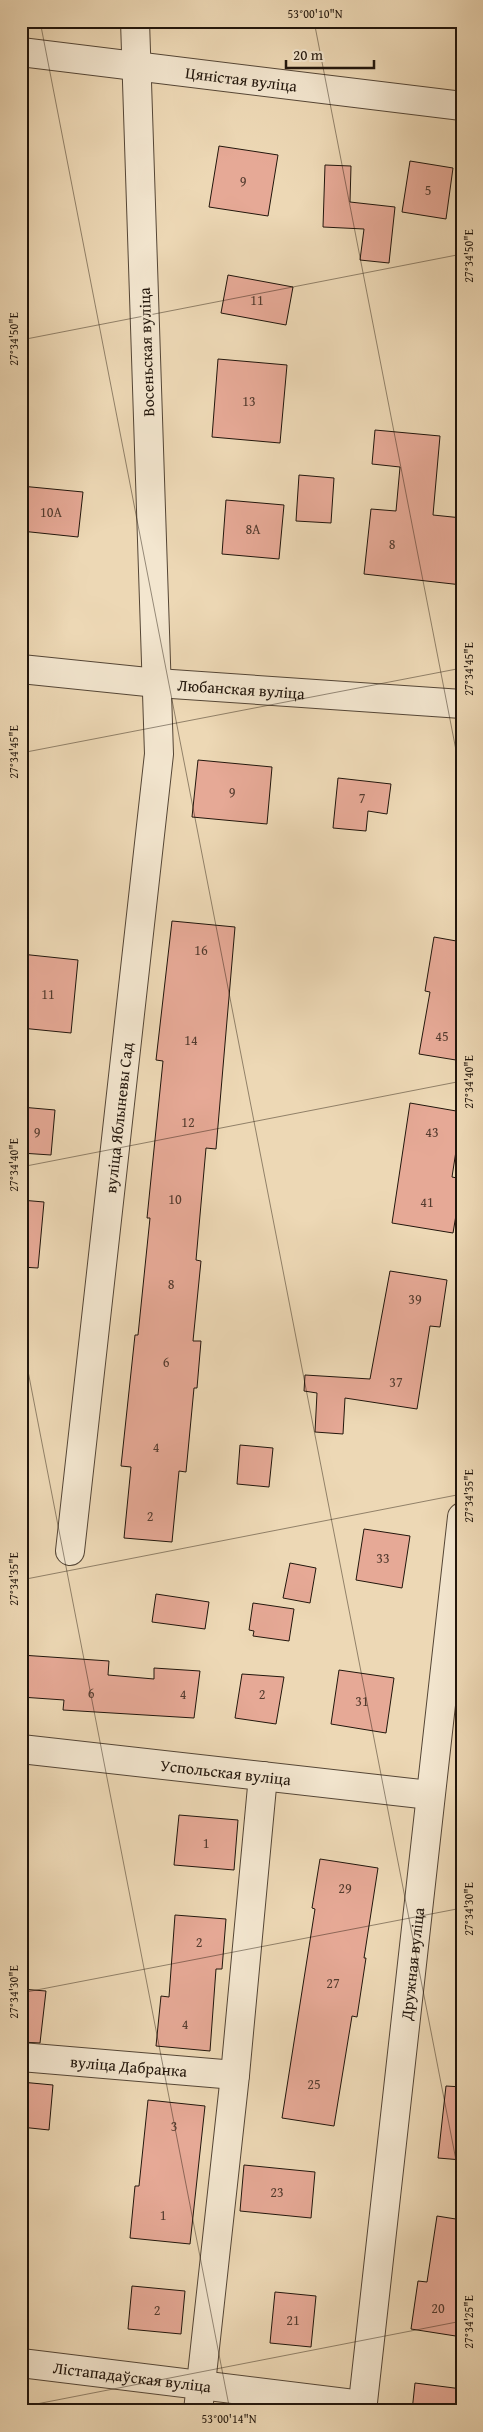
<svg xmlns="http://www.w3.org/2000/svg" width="483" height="2432" font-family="'Gentium Book Plus',serif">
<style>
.building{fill:#e6a996;stroke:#22160c}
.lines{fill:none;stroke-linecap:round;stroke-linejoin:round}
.minor-casing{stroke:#554636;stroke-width:30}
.minor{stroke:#f3e6cf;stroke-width:28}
.ticks{fill:none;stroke:#22160c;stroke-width:1;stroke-opacity:0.45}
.labels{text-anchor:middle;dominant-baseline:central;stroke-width:4;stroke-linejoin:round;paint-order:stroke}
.number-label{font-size:14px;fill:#533b2e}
.street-label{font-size:16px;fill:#22160c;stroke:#f3e6cf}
.neatline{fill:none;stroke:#22160c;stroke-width:2}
.ticks-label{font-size:12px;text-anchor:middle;fill:#22160c}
</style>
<rect width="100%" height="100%" fill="#edd8b5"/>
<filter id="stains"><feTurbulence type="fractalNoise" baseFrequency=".004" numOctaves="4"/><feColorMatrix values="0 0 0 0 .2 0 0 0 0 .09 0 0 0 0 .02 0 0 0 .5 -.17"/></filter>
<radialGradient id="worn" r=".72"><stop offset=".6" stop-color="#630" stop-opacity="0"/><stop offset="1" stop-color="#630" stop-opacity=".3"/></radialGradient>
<g class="building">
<polygon points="219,146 278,155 268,216 209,207"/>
<polygon points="410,161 453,168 446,219 402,212"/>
<polygon points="325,165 351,166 350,202 395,207 389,263 360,260 364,229 323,227"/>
<polygon points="228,275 293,287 286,325 221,313"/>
<polygon points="218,359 287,365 280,443 212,437"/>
<polygon points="375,430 440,436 433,515 462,518 462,585 364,574 371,509 396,511 400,467 372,464"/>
<polygon points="299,475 334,478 331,523 296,521"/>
<polygon points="21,486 83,492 78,537 21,531"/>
<polygon points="226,500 284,505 279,559 222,554"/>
<polygon points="198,760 272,767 267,824 192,817"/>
<polygon points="338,778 391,784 387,814 368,811 366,831 333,828"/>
<polygon points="172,921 235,927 216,1149 206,1148 196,1260 201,1261 193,1341 201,1341 197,1388 194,1388 186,1472 179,1471 172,1542 124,1538 131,1467 121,1466 135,1335 138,1335 150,1218 147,1218 163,1061 156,1060"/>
<polygon points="434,937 462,942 462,1061 419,1054 430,992 425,991"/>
<polygon points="21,954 78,960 71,1033 21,1028"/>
<polygon points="410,1103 462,1112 452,1177 462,1179 453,1233 392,1223"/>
<polygon points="21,1107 55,1110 51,1155 21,1153"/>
<polygon points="21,1200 44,1202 38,1268 21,1267"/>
<polygon points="390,1271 447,1280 440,1327 430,1326 417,1409 345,1398 343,1434 315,1432 317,1393 304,1391 305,1375 370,1379"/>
<polygon points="240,1445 273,1448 269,1487 237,1484"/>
<polygon points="364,1529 410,1536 402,1588 356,1580"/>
<polygon points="290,1563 316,1568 310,1603 283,1598"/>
<polygon points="156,1594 209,1602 205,1629 152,1622"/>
<polygon points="253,1603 294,1609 289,1641 253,1636 254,1631 249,1630"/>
<polygon points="21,1655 109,1661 108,1675 154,1679 154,1668 200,1671 194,1718 63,1710 64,1700 21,1697"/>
<polygon points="339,1670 394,1678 386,1733 331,1724"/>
<polygon points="242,1674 284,1677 276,1724 235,1718"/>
<polygon points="179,1815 238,1820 234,1870 174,1865"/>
<polygon points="320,1859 378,1868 364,1958 366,1958 357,2017 352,2016 334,2126 282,2118 315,1909 312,1908"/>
<polygon points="175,1915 226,1919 222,1969 216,1969 210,2051 156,2046 161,1996 169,1997"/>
<polygon points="21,1989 46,1991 40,2043 21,2042"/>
<polygon points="21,2082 53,2085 49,2130 21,2127"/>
<polygon points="446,2086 462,2087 462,2160 438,2158"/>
<polygon points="148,2100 205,2106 190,2244 130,2238 135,2186 139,2186"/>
<polygon points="244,2165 315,2172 311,2218 240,2211"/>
<polygon points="437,2216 462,2220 462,2337 411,2329 418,2281 427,2282"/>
<polygon points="132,2286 185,2291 181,2334 128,2329"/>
<polygon points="275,2292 316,2296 311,2347 270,2343"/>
<polygon points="415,2383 462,2389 462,2411 412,2411"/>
</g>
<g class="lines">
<g class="minor-casing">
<g id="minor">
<path id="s1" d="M 21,52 L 462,106"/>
<path id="s2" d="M 21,669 L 157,683 L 462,704"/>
<path id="s3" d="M 70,1551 L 159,754 L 135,21"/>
<path id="s4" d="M 21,1749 L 430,1795"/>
<path id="s5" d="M 21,2057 L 235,2075"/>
<path id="s6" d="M 21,2363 L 362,2405"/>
<polyline points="198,2411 235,2075 263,1776"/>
<path id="s7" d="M 362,2411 L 462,1517"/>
</g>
</g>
<use href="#minor" class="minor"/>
</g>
<path class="ticks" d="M 40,21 L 462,2191M 314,21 L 462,781M 21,340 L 462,254M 21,753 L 462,668M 21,1167 L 462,1081M 21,1335 L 230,2411M 21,1580 L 462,1494M 21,1993 L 462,1908M 21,2407 L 462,2321"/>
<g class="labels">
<g class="number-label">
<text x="243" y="181">9</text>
<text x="428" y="190">5</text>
<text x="257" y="300">11</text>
<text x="249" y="401">13</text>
<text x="51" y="512">10А</text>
<text x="253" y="529">8А</text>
<text x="392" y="544">8</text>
<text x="232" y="792">9</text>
<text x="362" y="798">7</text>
<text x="201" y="950">16</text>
<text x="48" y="994">11</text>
<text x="442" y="1036">45</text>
<text x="191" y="1040">14</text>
<text x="188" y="1122">12</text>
<text x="37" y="1132">9</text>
<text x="432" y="1132">43</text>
<text x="175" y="1199">10</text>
<text x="427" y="1202">41</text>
<text x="171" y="1284">8</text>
<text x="415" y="1299">39</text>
<text x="166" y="1362">6</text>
<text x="396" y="1382">37</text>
<text x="156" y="1447">4</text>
<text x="150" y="1516">2</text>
<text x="383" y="1558">33</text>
<text x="91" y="1693">6</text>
<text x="183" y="1694">4</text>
<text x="262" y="1694">2</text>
<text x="362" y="1701">31</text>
<text x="206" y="1843">1</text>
<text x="345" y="1888">29</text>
<text x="199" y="1942">2</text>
<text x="333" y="1983">27</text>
<text x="185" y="2024">4</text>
<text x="314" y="2084">25</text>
<text x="174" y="2126">3</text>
<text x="277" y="2192">23</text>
<text x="163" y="2215">1</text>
<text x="438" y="2308">20</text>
<text x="157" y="2310">2</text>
<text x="293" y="2320">21</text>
</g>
<g class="street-label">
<text stroke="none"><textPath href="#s1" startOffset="222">Цяністая вуліца</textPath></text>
<text transform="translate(146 352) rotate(-92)">Восеньская вуліца</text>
<text stroke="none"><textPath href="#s2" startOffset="221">Любанская вуліца</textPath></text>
<text stroke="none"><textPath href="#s3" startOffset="436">вуліца Яблыневы Сад</textPath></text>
<text stroke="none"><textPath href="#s4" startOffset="206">Успольская вуліца</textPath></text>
<text stroke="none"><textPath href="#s7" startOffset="450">Дружная вуліца</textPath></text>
<text stroke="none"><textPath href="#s5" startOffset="108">вуліца Дабранка</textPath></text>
<text stroke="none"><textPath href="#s6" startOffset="112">Лістападаўская вуліца</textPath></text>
</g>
</g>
<rect width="483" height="2432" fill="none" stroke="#edd8b5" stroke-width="55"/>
<path d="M286 60v8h88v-8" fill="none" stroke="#22160c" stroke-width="2.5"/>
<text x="293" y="60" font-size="15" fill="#22160c" stroke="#f3e6cf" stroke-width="4" paint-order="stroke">20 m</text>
<rect x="28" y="28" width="428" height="2376" class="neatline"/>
<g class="ticks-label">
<text x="315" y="18">53°00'10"N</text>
<text transform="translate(469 256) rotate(-90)" y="4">27°34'50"E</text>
<text transform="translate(14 339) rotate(-90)" y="4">27°34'50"E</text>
<text transform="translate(469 669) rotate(-90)" y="4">27°34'45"E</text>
<text transform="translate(14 752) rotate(-90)" y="4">27°34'45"E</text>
<text transform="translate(469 1082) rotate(-90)" y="4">27°34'40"E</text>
<text transform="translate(14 1165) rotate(-90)" y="4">27°34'40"E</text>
<text transform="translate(469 1496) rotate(-90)" y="4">27°34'35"E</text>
<text transform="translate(14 1579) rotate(-90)" y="4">27°34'35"E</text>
<text transform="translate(469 1909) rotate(-90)" y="4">27°34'30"E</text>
<text transform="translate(14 1992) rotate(-90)" y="4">27°34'30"E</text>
<text transform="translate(469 2322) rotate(-90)" y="4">27°34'25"E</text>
<text x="229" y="2423">53°00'14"N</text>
</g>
<rect width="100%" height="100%" filter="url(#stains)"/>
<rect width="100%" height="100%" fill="url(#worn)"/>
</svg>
